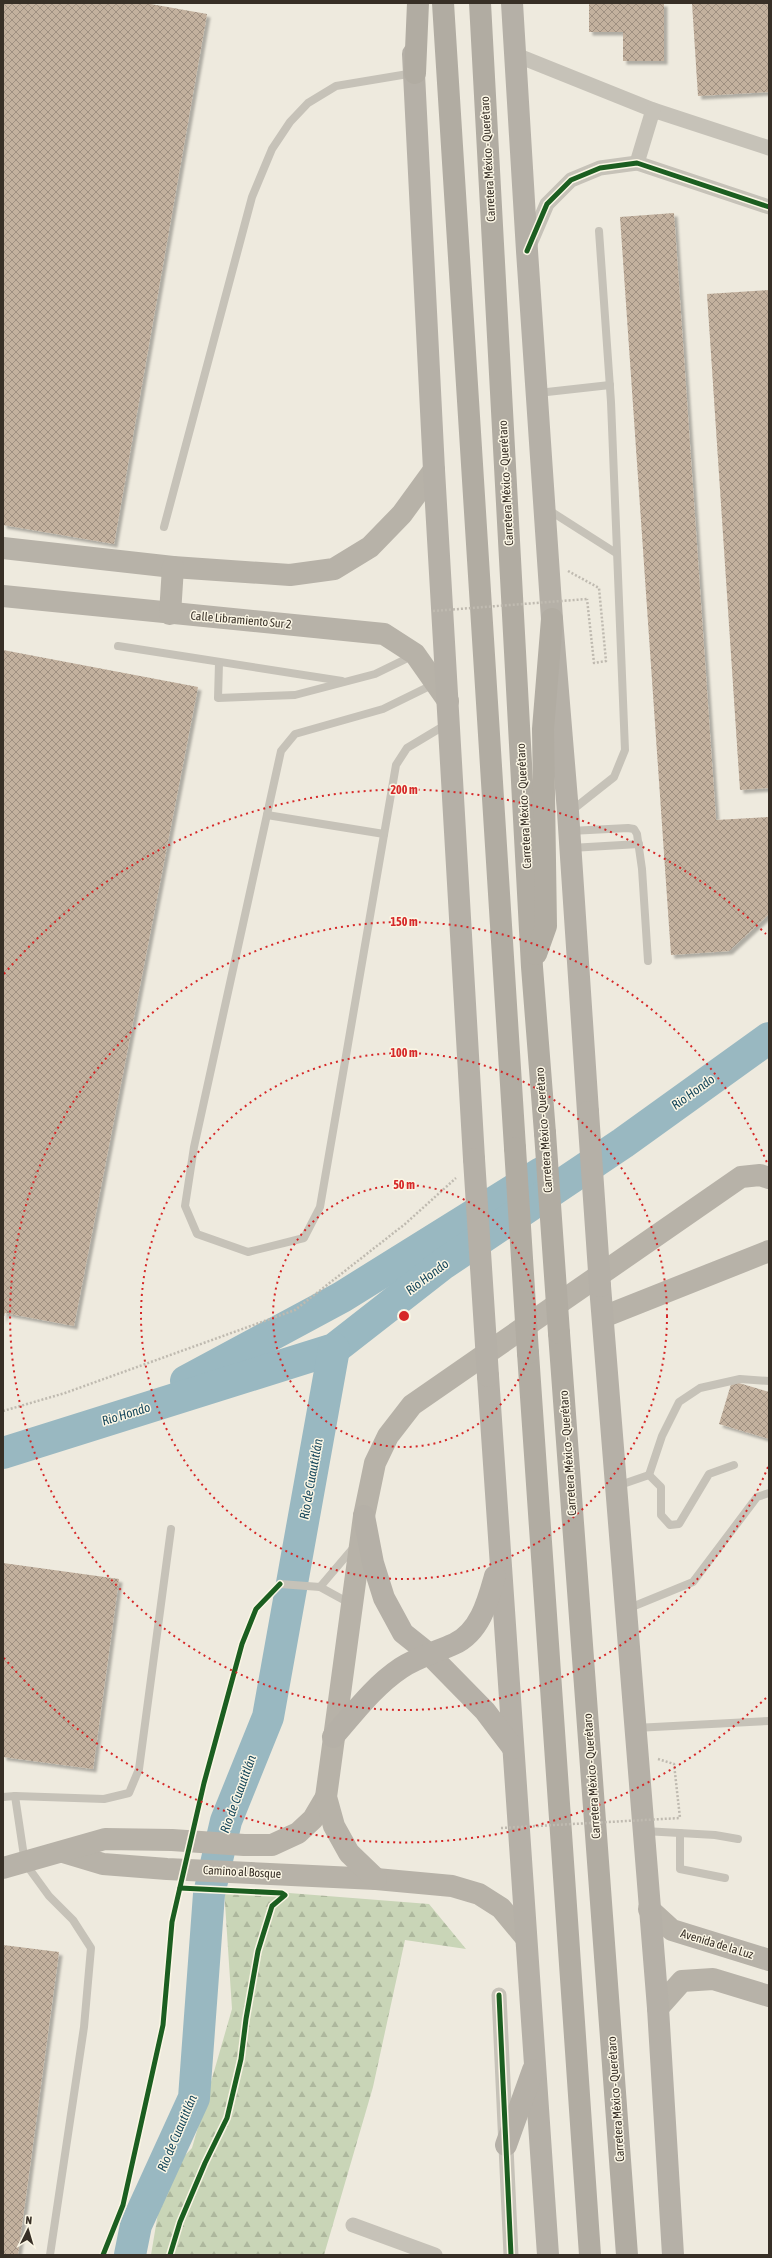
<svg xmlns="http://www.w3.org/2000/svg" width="772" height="2258" font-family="'Asap Condensed',sans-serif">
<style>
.forest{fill:url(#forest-firs)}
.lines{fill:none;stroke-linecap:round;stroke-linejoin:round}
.river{stroke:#99b8c1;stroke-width:32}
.building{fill:url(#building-cross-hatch);filter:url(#shadow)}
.path{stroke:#bfbab0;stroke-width:2.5;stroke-dasharray:2 2;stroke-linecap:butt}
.service{stroke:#c6c2b8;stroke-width:8}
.minor{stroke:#c6c2b8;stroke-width:15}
.secondary{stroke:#b7b2a8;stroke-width:22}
.primary{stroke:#b5b0a7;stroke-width:22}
.trunk{stroke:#b1aca2;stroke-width:22}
.path-bridge{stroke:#bfbab0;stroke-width:2.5;stroke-dasharray:2 2;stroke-linecap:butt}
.primary-bridge{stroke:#b5b0a7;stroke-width:22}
.trunk-bridge{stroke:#b1aca2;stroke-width:22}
.cycleway-casing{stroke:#fbf6e5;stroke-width:8}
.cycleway{stroke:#1b5e20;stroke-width:5}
.ring{fill:none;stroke:#d62828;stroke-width:2;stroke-dasharray:2 4}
.labels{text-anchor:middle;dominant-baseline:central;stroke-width:3;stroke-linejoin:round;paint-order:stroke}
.street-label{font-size:12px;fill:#372f26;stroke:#fbf6e5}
.water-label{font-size:13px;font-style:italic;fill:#17485c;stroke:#fbf6e5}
.centre{fill:#d62828;stroke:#fbf6e5;stroke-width:2}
.ring-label{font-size:12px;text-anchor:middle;font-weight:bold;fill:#d62828;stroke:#fbf6e5;stroke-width:3;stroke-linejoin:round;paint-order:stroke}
</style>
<defs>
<pattern id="forest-firs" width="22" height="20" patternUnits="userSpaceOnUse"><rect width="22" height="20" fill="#c9d5b7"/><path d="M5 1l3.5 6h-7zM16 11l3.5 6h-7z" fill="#adb79d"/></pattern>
<pattern id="building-cross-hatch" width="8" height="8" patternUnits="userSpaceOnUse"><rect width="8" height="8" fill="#c3b19e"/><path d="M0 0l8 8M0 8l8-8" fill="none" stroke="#9f9081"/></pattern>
<filter id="shadow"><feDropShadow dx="3.5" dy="3.5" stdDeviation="1" flood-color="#0004"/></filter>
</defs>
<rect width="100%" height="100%" fill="#eeeade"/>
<polygon class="forest" points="224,1888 429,1904 466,1949 405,1940 373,2087 324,2255 151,2255 164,2177 192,2148 232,2009"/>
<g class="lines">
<g class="river">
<polyline points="186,1381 342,1297 541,1173"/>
<polyline points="3,1453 334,1349 443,1264 623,1143 769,1038"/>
<polyline points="130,2255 136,2225 194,2098 209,1894 226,1821 268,1717 334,1349"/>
</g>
</g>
<g class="building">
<polygon points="3,3 145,3 207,14 114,544 3,525"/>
<polygon points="589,3 664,3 664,61 623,61 623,32 589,32"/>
<polygon points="692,3 769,3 769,92 698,96"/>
<polygon points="674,213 716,820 769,817 769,914 729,951 671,955 620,217"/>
<polygon points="769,290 769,788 740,790 707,294"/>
<polygon points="3,650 198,687 74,1326 5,1313 3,1320"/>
<polygon points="732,1381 769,1392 769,1439 719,1424"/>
<polygon points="3,1563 119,1579 93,1769 3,1757"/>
<polygon points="3,1945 59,1952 18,2255 3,2255"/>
</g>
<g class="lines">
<g class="path">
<polyline points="568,571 599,588 606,661 594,663 587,599"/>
<polyline points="3,1411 65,1393 295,1310 405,1224 456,1178"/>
<polyline points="658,1759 674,1764 680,1818"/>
</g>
<g class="service">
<polyline points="538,393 610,385"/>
<polyline points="547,509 616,553"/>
<polyline points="164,527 252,197 272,149 290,122 308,103 336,86 414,73"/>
<polyline points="118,646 342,681"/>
<polyline points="219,663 218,698 295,695 375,674 412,656"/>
<polyline points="434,684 383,709 295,734 281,751 194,1147 185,1206 197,1234 248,1252 304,1238 320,1207 396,765 407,748 447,724"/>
<polyline points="571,811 614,777 625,750 611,402 599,231"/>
<polyline points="267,815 384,834"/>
<polyline points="570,831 628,828 634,829 637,834 642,869 648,961"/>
<polyline points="571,848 639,844"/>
<polyline points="649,1475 662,1436 679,1402 700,1388 740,1379 769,1381"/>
<polyline points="617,1486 649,1475 661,1487 661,1515 670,1525 679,1524 709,1474 734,1465"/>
<polyline points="280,1584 320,1587 354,1547"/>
<polyline points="320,1587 351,1604"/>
<polyline points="627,1609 693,1582 757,1497 769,1493"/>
<polyline points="635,1728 769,1721"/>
<polyline points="3,1797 15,1796"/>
<polyline points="644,1831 715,1835 738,1839"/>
<polyline points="680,1833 680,1869 725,1878"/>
<polyline points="50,2255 84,2027 91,1948 73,1920 49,1896 25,1863 15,1796 104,1799 129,1793 139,1769 171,1529"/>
</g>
<g class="minor">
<polyline points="516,55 653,110 769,148"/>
<polyline points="637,163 653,110"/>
<polyline points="529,246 547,204 571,180 600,168 637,163 769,207"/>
<polyline points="499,1995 511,2255"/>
<polyline points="353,2225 435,2255"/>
</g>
<g class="secondary">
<polyline points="3,548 173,567 290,575 334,569 370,547 402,514 434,470"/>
<polyline points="3,596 384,634 415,654 448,701"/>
<polyline points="170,614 173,567"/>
<polyline points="603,1317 769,1251"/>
<polyline points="63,1852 103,1864 167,1869 376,1879 452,1886 479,1894 501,1908 526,1938"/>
<polyline points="3,1868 105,1839 172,1840 244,1845 272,1845 298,1833 313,1819 326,1797"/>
<polyline points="376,1879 349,1853 334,1826 326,1797 364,1516 375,1463 388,1436 412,1405 741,1177 760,1175 769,1178"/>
<polyline points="649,1909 672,1930 769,1960"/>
<polyline points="658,2008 682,1981 713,1979 769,1996"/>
</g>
<g class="primary">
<polyline points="512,3 527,251 552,619 568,812 588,1112"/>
<polyline points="413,54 434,470 474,1159"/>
<polyline points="600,1286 658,2008 673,2255"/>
<polyline points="488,1376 548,2255"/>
<polyline points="364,1516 373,1563 384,1598 403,1633 428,1653 485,1711 513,1748"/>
<path d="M 333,1737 C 354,1713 374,1686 401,1668 C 418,1657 436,1652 454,1644 C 480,1632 488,1601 495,1576"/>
<polyline points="506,2145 533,2070"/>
</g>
<g class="trunk">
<polyline points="443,3 515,1148"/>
<polyline points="480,3 532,967 545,1133"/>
<polyline points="415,73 418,3"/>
<polyline points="536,954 546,926 543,729 552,619"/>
<polyline points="559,1333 627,2255"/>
<polyline points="528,1353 590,2255"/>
</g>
<g class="path-bridge">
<polyline points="433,611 587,599"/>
<polyline points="501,1828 680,1818"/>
</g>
<g class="primary-bridge">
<polyline points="588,1112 600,1286"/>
<polyline points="474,1159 488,1376"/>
</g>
<g class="trunk-bridge">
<polyline points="545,1133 559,1333"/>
<polyline points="515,1148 528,1353"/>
</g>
<g class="cycleway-casing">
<g id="cycleway">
<polyline points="527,251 547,204 571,180 600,168 637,163 769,207"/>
<polyline points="499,1995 511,2255"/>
<polyline points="103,2255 123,2205 163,2025 172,1922 204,1783 242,1644 256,1609 280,1584"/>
<polyline points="170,2255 180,2222 205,2163 227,2118 241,2059 246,2019 258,1951 272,1906 285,1895 282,1893 180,1888"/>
</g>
</g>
<use href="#cycleway" class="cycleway"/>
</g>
<g class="ring">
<circle cx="404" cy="1316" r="131"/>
<circle cx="404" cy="1316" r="263"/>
<path d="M768 1467A394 394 0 1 1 768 1165"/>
<path d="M766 1698A526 526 0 0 1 4 1658M4 974A526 526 0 0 1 766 934"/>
</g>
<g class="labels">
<g class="street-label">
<text transform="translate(488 159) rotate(-93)">Carretera México - Querétaro</text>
<text transform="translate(506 483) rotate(-93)">Carretera México - Querétaro</text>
<text transform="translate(241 620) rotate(5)">Calle Libramiento Sur 2</text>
<text transform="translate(524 806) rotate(-93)">Carretera México - Querétaro</text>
<text transform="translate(544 1130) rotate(-94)">Carretera México - Querétaro</text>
<text transform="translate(568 1453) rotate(-94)">Carretera México - Querétaro</text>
<text transform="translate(592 1776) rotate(-94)">Carretera México - Querétaro</text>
<text transform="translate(242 1872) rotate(3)">Camino al Bosque</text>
<text transform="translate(717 1944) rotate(17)">Avenida de la Luz</text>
<text transform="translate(616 2099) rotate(-94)">Carretera México - Querétaro</text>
</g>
<g class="water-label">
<text transform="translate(693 1092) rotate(-36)">Rio Hondo</text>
<text transform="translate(427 1277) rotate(-37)">Rio Hondo</text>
<text transform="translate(126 1414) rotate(-17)">Rio Hondo</text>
<text transform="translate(311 1479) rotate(-80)">Rio de Cuautitlán</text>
<text transform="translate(238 1794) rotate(-70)">Rio de Cuautitlán</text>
<text transform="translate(177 2133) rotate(-67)">Rio de Cuautitlán</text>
</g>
</g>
<circle cx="404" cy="1316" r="6" class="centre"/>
<g class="ring-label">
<text x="404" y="794">200 m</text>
<text x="404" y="926">150 m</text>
<text x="404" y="1057">100 m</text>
<text x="404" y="1189">50 m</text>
</g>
<rect width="772" height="2258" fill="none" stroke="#372f26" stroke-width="8"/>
<g transform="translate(28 2230) rotate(5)" stroke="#fbf6e5" stroke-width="3" paint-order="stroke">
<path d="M0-3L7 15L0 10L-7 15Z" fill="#372f26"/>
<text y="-6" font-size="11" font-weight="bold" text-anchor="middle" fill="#372f26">N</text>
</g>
</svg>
